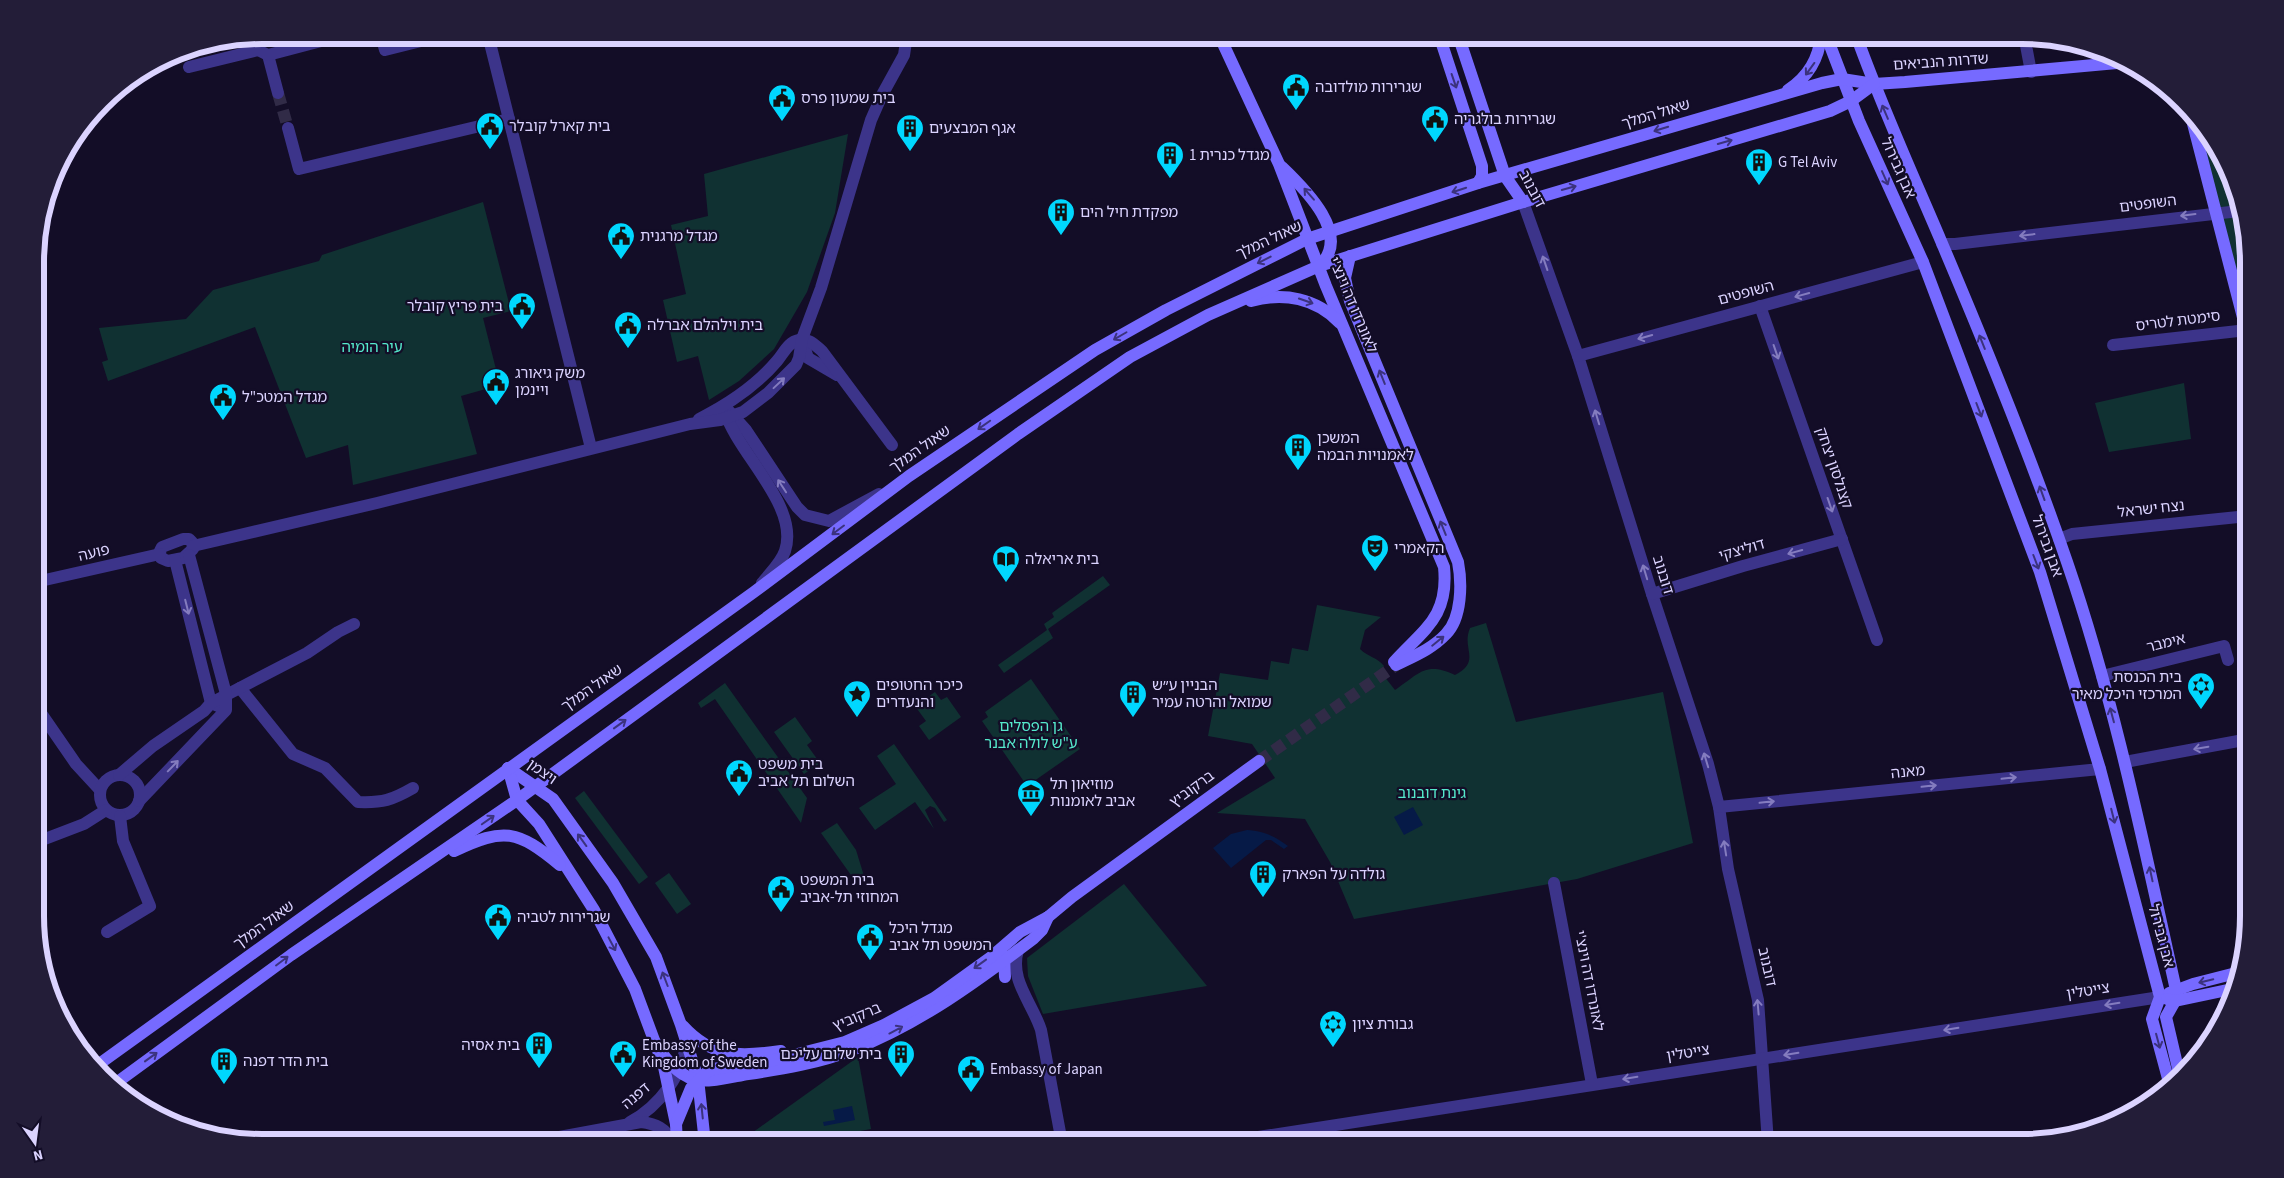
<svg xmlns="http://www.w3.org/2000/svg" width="2284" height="1178" font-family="'Source Sans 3','Noto Sans Hebrew',sans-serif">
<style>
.green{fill:#103132}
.water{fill:#061a47}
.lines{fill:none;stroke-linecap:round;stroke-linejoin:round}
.street-tunnel{stroke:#312b47;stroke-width:12;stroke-dasharray:12 6;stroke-linecap:butt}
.secondary-tunnel{stroke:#312b47;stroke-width:12;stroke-dasharray:12 6;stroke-linecap:butt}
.street{stroke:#3c348a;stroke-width:12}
.secondary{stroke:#766aff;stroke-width:12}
.oneway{stroke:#3b327d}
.oneway2{stroke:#847cbf}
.labels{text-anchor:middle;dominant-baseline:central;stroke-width:4.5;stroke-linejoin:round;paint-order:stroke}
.street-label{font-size:15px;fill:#dbd3ff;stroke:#130d27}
.poi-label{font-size:15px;fill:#dbd3ff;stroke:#130d27;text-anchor:start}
.park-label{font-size:15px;fill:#55e9cc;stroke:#130d27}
.rim{fill:none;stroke:#dbd3ff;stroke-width:6}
</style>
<rect width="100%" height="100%" fill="#130d27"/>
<g class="green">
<polygon points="2196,119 2211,136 2247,233 2247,317"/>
<polygon points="848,134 835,213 807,292 774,349 739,381 709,400 698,356 677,362 663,300 686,294 671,225 708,216 704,174"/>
<polygon points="483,202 511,311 483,318 500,385 461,396 477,454 353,485 348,445 306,458 255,327 108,381 102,362 108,360 99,328 186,319 213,290 319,261 322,255"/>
<polygon points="2184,383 2191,439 2109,452 2095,403"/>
<polygon points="1103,576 1110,585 1048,629 1053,638 1004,673 998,665 1047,630 1044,624 1054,617 1052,613"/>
<path d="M 1317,605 L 1381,617 L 1365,630 L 1360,649 C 1368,657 1377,657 1384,666 L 1380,671 L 1395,690 C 1419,674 1425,661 1455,675 C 1482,661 1461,649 1470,628 L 1486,623 L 1516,722 L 1663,692 L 1693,843 L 1577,879 L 1354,919 L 1330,862 L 1305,819 L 1217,813 L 1275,778 L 1252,744 L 1208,736 L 1220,673 L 1268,680 L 1271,661 L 1289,664 L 1292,648 L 1308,651 Z"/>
<polygon points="1031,679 1080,749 1027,786 982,721 988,717 985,712"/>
<polygon points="725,683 807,798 801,823 715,699 701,708 698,703"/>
<polygon points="935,692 941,700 947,697 961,717 929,740 919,726 926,721 915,706"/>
<polygon points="795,717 812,741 807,745 820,763 804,774 774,732"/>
<polygon points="894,744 947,820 944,822 935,808 930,806 925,810 934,829 915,802 875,830 859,808 896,784 877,756"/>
<polygon points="584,791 648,877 639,884 575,798"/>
<polygon points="837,823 856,850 864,876 856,882 821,833"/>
<polygon points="669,873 691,904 677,914 655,883"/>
<polygon points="1124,884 1207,986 1043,1014 1028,976 1027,958"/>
<polygon points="858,1057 871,1129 794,1143 738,1143"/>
</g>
<g class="water">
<polygon points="1413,807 1423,825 1404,835 1394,817"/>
<path d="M 1247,830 C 1264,831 1274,836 1288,846 L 1284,849 L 1271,840 L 1266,840 L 1231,868 L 1213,848 L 1231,834 Z"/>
<polygon points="852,1106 855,1120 824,1126 823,1122 835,1120 833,1110"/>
</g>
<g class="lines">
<polyline class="street-tunnel" points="278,93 288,128"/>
<polyline class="secondary-tunnel" points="1259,761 1396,665"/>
<g class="street">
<polyline points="381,35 385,50 445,35"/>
<polyline points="488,35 591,448"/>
<polyline points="2024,35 2031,72"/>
<polyline points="268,55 278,93"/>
<polyline points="189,67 258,50 268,55 344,35"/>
<polyline points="288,128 299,169 509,119"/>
<polyline points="1523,202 1578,356 1652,594 1708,764 1719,807 1728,869 1758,1000 1768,1143"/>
<polyline points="1942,244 1955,244 2239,211"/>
<polyline points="1760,306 1877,640"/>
<polyline points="803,343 808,358 837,375"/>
<polyline points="2113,345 2247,330"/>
<polyline points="1578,356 1923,262"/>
<polyline points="728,410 746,430 797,507 805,515 829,521 879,494"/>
<path d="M 725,412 C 738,454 800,506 785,551 C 781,563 770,573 762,583"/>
<path d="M 699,419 C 729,404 755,387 777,361 C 784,353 788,342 799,340 C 808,337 816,346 822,351 L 892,445"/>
<polygon points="183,539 189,539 192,542 193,549 183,558 168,561 161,558 160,551 162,547"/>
<polyline points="2059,539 2072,534 2248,516"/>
<polyline points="193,546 377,503 690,424 720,420 743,412 768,393 796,365 799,358 802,339 821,288 871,120 882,95 904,55 907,35"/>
<polyline points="175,560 211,703 218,706"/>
<polyline points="36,582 160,554"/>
<polyline points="1652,594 1743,566 1842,539"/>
<polyline points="2102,676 2224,646 2228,660"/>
<path d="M 240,688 L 293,754 L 325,768 L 358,802 C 383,803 392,800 413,788"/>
<polyline points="36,706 76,764 100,790"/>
<polyline points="2125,762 2249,739"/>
<circle cx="120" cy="795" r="20"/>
<polyline points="119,775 153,746 204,711 211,703 307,653 338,632 354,624"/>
<polyline points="139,801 226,710 226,694 189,555"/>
<polyline points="1719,807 2100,769"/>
<polyline points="37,842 84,824 106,810"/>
<polyline points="1554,883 1592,1084"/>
<polyline points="107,932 150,906 123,841 120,816"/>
<path d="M 1018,950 C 1009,980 1032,1002 1041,1030 L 1062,1143"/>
<path d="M 630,1122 C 658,1107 686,1073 686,1039"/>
<path d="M 527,1143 L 641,1122 C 656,1124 666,1128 673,1143"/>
<polyline points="1220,1143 2160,997"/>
</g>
<g class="secondary">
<path d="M 1219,35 L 1279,164 L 1326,286 L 1444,567 C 1449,617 1424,629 1394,662"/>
<polyline points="1439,35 1482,166 1482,176 1478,183"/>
<polyline points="1458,35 1505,176 1523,202"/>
<polyline points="1826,35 1859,121 1923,262 2040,572 2100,769 2160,997 2152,1019 2170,1086"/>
<path d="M 1856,35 C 1881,105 1912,173 1941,241 C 1986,347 2030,454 2067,562 C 2115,702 2144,846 2176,990 L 2175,1001 L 2166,1017 L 2180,1077"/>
<path d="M 1788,90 C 1808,77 1819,59 1821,35"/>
<polyline points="2190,112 2247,333"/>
<path d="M 1282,167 C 1305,189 1353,236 1319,266"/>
<path d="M 1350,256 L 1345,278 L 1350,301 L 1458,562 C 1462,583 1462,618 1446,634 C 1432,649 1414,656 1396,665"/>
<path d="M 1251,301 C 1284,292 1316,298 1340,323"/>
<polyline points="508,768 553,799 613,883 656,957 681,1025 698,1079 705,1143"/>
<polyline points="508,768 517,800 539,824 594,910 635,989 664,1067 676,1124 677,1143"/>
<path d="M 454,851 C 505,827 517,830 560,865"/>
<polyline points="1004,956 1005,977"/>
<polyline points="2169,993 2193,984 2236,973"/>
<polyline points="2167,999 2175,1001 2232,989"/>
<path d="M 683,1026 C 712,1058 740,1057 781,1051"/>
<path d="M 654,1041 C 663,1055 672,1069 688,1077 C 705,1085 730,1077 748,1074 C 782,1069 820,1063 852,1050 C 919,1024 976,982 1033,939 L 1042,930 L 1048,917"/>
<polyline points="95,1067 754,592 909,476 1095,350 1166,310 1307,239 1478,183 1822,83 1842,79 1874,84 1905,82 2128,62"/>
<polyline points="112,1086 291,955 517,800 1018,434 1130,357 1208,315 1319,266 1523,202 1830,111 1851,101 1874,84"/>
<polyline points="676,1124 691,1088 707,1072 713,1069 774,1060 845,1042 884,1025 934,998 991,957 1020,932 1048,917 1072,897 1259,761"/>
</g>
</g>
<defs><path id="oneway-shaft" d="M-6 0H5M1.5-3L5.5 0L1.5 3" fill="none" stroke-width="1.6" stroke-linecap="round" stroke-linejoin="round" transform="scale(1.25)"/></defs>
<g class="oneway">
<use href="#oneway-shaft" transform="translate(1810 69) rotate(126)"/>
<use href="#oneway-shaft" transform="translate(1454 81) rotate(71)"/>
<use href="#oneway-shaft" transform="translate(1885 112) rotate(-113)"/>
<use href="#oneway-shaft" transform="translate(1661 129) rotate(163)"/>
<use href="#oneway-shaft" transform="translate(1725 142) rotate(-16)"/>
<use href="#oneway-shaft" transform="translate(1885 178) rotate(66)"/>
<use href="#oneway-shaft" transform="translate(1569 188) rotate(-16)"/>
<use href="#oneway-shaft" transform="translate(1459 190) rotate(162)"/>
<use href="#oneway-shaft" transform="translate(1309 194) rotate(-131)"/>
<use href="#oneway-shaft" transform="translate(1264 260) rotate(153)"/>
<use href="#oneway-shaft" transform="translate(1306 301) rotate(19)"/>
<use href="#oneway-shaft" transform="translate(1120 336) rotate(150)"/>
<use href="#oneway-shaft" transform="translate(1982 342) rotate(-112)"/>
<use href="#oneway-shaft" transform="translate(1382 377) rotate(-112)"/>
<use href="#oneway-shaft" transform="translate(1979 410) rotate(69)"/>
<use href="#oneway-shaft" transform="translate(984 425) rotate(145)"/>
<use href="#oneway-shaft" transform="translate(2042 493) rotate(-110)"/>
<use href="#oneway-shaft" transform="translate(1443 528) rotate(-112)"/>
<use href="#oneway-shaft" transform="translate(838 530) rotate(143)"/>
<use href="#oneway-shaft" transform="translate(2036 562) rotate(69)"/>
<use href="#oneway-shaft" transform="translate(1438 641) rotate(-39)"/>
<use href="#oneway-shaft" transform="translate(2112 715) rotate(-105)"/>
<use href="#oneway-shaft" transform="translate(620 724) rotate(-36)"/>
<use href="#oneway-shaft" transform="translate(2113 816) rotate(76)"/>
<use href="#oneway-shaft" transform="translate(488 820) rotate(-35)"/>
<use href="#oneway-shaft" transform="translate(582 840) rotate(-126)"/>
<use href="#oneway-shaft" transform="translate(2151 874) rotate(-102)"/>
<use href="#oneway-shaft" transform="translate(612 944) rotate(62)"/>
<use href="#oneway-shaft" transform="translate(282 961) rotate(-37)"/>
<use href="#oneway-shaft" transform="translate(980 964) rotate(144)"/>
<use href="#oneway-shaft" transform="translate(665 979) rotate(-111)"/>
<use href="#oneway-shaft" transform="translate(2206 981) rotate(166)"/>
<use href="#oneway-shaft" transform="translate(896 1030) rotate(-28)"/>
<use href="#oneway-shaft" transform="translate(2158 1041) rotate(75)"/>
<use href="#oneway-shaft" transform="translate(151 1057) rotate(-36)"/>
<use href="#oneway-shaft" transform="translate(702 1111) rotate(-96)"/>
</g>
<g class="oneway2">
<use href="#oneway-shaft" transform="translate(2188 215) rotate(173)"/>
<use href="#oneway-shaft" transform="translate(2027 235) rotate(173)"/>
<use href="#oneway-shaft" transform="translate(1545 263) rotate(-109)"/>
<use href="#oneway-shaft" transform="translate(1802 295) rotate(165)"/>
<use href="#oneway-shaft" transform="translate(1645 337) rotate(164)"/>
<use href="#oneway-shaft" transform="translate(1776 352) rotate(71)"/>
<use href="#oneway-shaft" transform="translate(779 383) rotate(-43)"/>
<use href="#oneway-shaft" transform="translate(1597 417) rotate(-107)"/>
<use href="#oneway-shaft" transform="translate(782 486) rotate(-123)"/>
<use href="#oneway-shaft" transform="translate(1830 505) rotate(71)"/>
<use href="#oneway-shaft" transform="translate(1795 552) rotate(165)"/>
<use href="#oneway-shaft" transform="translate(1645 572) rotate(-107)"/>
<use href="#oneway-shaft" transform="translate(187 607) rotate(76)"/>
<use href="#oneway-shaft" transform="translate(2201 748) rotate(170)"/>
<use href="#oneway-shaft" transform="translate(1706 760) rotate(-107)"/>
<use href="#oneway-shaft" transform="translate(173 766) rotate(-46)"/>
<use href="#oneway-shaft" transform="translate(2009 778) rotate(-6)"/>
<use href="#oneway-shaft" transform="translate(1929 786) rotate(-6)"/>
<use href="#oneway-shaft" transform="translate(1767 802) rotate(-6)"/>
<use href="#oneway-shaft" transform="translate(1725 848) rotate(-99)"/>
<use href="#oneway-shaft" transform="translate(2112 1004) rotate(171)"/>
<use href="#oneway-shaft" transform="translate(1758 1007) rotate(-95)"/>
<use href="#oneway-shaft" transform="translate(1951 1029) rotate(171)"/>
<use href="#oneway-shaft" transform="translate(1791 1054) rotate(171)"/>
<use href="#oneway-shaft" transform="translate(1630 1078) rotate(171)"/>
</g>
<defs>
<g id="civic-pin" transform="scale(1.4375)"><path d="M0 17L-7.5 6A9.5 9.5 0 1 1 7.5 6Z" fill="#00d7fe" stroke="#130d27"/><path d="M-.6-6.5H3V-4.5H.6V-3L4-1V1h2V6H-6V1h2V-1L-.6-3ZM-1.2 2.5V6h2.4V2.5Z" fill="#111"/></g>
<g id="building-pin" transform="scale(1.4375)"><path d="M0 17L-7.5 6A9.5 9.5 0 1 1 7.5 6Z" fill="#00d7fe" stroke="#130d27"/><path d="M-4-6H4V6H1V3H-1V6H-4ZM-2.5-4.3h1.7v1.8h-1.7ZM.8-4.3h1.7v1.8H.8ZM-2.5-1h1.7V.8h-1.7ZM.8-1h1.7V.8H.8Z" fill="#111"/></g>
<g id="theatre-pin" transform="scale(1.4375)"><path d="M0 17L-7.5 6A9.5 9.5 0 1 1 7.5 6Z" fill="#00d7fe" stroke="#130d27"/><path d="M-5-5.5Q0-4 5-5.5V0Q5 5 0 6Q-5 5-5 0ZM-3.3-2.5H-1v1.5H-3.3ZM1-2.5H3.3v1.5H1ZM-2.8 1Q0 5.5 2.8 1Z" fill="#111"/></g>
<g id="library-pin" transform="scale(1.4375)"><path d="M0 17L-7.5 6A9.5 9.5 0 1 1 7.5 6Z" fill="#00d7fe" stroke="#130d27"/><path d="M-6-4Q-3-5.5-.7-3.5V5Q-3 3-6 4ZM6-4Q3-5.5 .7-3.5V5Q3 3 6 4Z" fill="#111"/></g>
<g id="synagogue-pin" transform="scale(1.4375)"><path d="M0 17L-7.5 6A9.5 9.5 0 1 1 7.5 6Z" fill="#00d7fe" stroke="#130d27"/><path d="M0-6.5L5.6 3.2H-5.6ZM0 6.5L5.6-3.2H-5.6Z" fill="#111"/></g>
<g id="sight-pin" transform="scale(1.4375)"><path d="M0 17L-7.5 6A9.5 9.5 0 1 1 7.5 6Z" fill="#00d7fe" stroke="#130d27"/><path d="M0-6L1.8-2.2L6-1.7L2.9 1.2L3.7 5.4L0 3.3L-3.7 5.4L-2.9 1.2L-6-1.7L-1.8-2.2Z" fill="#111"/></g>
<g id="museum-pin" transform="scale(1.4375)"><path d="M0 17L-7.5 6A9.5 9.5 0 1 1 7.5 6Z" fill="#00d7fe" stroke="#130d27"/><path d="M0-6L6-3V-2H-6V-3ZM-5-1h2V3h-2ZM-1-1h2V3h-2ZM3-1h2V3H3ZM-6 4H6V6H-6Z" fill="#111"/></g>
</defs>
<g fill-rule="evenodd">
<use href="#civic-pin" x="1296" y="87"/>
<use href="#civic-pin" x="782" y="98"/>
<use href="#civic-pin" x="1435" y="119"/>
<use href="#civic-pin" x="490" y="126"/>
<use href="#building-pin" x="910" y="128"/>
<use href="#building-pin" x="1170" y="155"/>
<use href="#building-pin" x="1759" y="162"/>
<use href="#building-pin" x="1061" y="212"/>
<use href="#civic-pin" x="621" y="236"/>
<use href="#civic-pin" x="522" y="306"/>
<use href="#civic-pin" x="628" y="325"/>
<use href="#civic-pin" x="496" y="382"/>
<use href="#civic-pin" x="223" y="397"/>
<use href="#building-pin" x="1298" y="447"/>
<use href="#theatre-pin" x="1375" y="548"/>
<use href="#library-pin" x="1006" y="559"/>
<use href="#synagogue-pin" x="2201" y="686"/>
<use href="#sight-pin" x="857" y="694"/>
<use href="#building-pin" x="1133" y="694"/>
<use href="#civic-pin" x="739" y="773"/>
<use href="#museum-pin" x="1031" y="793"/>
<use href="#building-pin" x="1263" y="874"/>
<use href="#civic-pin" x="781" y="889"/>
<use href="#civic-pin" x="498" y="917"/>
<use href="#civic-pin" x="870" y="937"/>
<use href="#synagogue-pin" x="1333" y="1024"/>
<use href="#building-pin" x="539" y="1045"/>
<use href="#civic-pin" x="623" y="1054"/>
<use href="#building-pin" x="901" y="1054"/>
<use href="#building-pin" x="224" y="1061"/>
<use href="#civic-pin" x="971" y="1069"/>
</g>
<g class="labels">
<g class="street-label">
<text transform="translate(1941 62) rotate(-4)">שדרות הנביאים</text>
<text transform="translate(1656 114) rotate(-17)">שאול המלך</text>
<text transform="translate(1898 168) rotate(66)">אבן גבירול</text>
<text transform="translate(1532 189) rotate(62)">דובנוב</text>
<text transform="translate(2148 204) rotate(-7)">השופטים</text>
<text transform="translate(1269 240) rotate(-25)">שאול המלך</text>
<text transform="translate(1746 293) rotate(-15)">השופטים</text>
<text transform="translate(1353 305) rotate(67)">לאונרדו דה וינצ'י</text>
<text transform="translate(2178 321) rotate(-7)">סימטת לטריס</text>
<text transform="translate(920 449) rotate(-35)">שאול המלך</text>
<text transform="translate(1834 468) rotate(71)">קצנלסון יצחק</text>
<text transform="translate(2151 509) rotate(-6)">נצח ישראל</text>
<text transform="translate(2047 546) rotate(70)">אבן גבירול</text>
<text transform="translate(1742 550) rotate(-16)">דוליצקי</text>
<text transform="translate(94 553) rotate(-13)">פועה</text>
<text transform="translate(1663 575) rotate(73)">דובנוב</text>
<text transform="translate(2166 643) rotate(-14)">אימבר</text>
<text transform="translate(592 688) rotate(-35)">שאול המלך</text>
<text transform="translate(542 772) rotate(35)">ויצמן</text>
<text transform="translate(1908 772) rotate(-6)">מאנה</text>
<text transform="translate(1192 789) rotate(-36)">ברקוביץ</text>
<text transform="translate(264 925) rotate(-36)">שאול המלך</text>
<text transform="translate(2161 936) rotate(75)">אבן גבירול</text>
<text transform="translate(1767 967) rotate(77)">דובנוב</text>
<text transform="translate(1589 981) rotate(79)">לאונרדו דה וינצ'י</text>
<text transform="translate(2088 991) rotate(-9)">צייטלין</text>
<text transform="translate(857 1017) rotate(-23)">ברקוביץ</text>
<text transform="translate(1688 1053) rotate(-9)">צייטלין</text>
<text transform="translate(636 1096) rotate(-40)">דפנה</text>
</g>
<g class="poi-label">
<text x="1315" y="87">שגרירות מולדובה</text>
<text x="801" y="98">בית שמעון פרס</text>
<text x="1454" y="119">שגרירות בולגריה</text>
<text x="509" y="126">בית קארל קובלר</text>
<text x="929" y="128">אגף המבצעים</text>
<text x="1189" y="155">מגדל כנרית 1</text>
<text x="1778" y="162">G Tel Aviv</text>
<text x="1080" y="212">מפקדת חיל הים</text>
<text x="640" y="236">מגדל מרגנית</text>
<text x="503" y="306" text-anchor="end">בית פריץ קובלר</text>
<text x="647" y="325">בית וילהלם אברלה</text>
<text x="515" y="373">משק גיאורג<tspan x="515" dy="17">ויינמן</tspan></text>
<text x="242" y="397">מגדל המטכ"ל</text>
<text x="1317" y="438">המשכן<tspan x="1317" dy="17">לאמנויות הבמה</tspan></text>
<text x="1394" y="548">הקאמרי</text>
<text x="1025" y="559">בית אריאלה</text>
<text x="2182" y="677" text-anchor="end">בית הכנסת<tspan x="2182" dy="17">המרכזי היכל מאיר</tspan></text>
<text x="876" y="685">כיכר החטופים<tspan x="876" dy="17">והנעדרים</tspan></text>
<text x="1152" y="685">הבניין ע״ש<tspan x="1152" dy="17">שמואל והרטה עמיר</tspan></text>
<text x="758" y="764">בית משפט<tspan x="758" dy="17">השלום תל אביב</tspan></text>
<text x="1050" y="784">מוזיאון תל<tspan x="1050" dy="17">אביב לאומנות</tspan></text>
<text x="1282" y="874">גולדה על הפארק</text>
<text x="800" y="880">בית המשפט<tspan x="800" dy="17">המחוזי תל-אביב</tspan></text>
<text x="517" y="917">שגרירות לטביה</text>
<text x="889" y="928">מגדל היכל<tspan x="889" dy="17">המשפט תל אביב</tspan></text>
<text x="1352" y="1024">גבורת ציון</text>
<text x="520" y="1045" text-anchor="end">בית אסיה</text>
<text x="642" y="1045">Embassy of the<tspan x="642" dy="17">Kingdom of Sweden</tspan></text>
<text x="882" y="1054" text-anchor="end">בית שלום עליכם</text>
<text x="243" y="1061">בית הדר דפנה</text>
<text x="990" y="1069">Embassy of Japan</text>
</g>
<g class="park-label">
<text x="372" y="347">עיר הומיה</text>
<text x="1031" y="726">גן הפסלים<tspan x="1031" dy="17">ע"ש לולה אבנר</tspan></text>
<text x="1432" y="793">גינת דובנוב</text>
</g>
</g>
<path d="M0 0H2284V1178H0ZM262 44H2022A218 218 0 0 1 2240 262V916A218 218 0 0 1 2022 1134H262A218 218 0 0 1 44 916V262A218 218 0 0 1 262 44Z" fill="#231d38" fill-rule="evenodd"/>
<path class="rim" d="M262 44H2022A218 218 0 0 1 2240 262V916A218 218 0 0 1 2022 1134H262A218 218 0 0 1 44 916V262A218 218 0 0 1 262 44Z"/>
<g transform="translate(35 1143) rotate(166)" stroke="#130d27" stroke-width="4" paint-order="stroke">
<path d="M0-4L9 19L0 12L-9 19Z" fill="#dbd3ff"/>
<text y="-8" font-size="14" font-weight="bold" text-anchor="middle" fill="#dbd3ff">N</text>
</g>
</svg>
